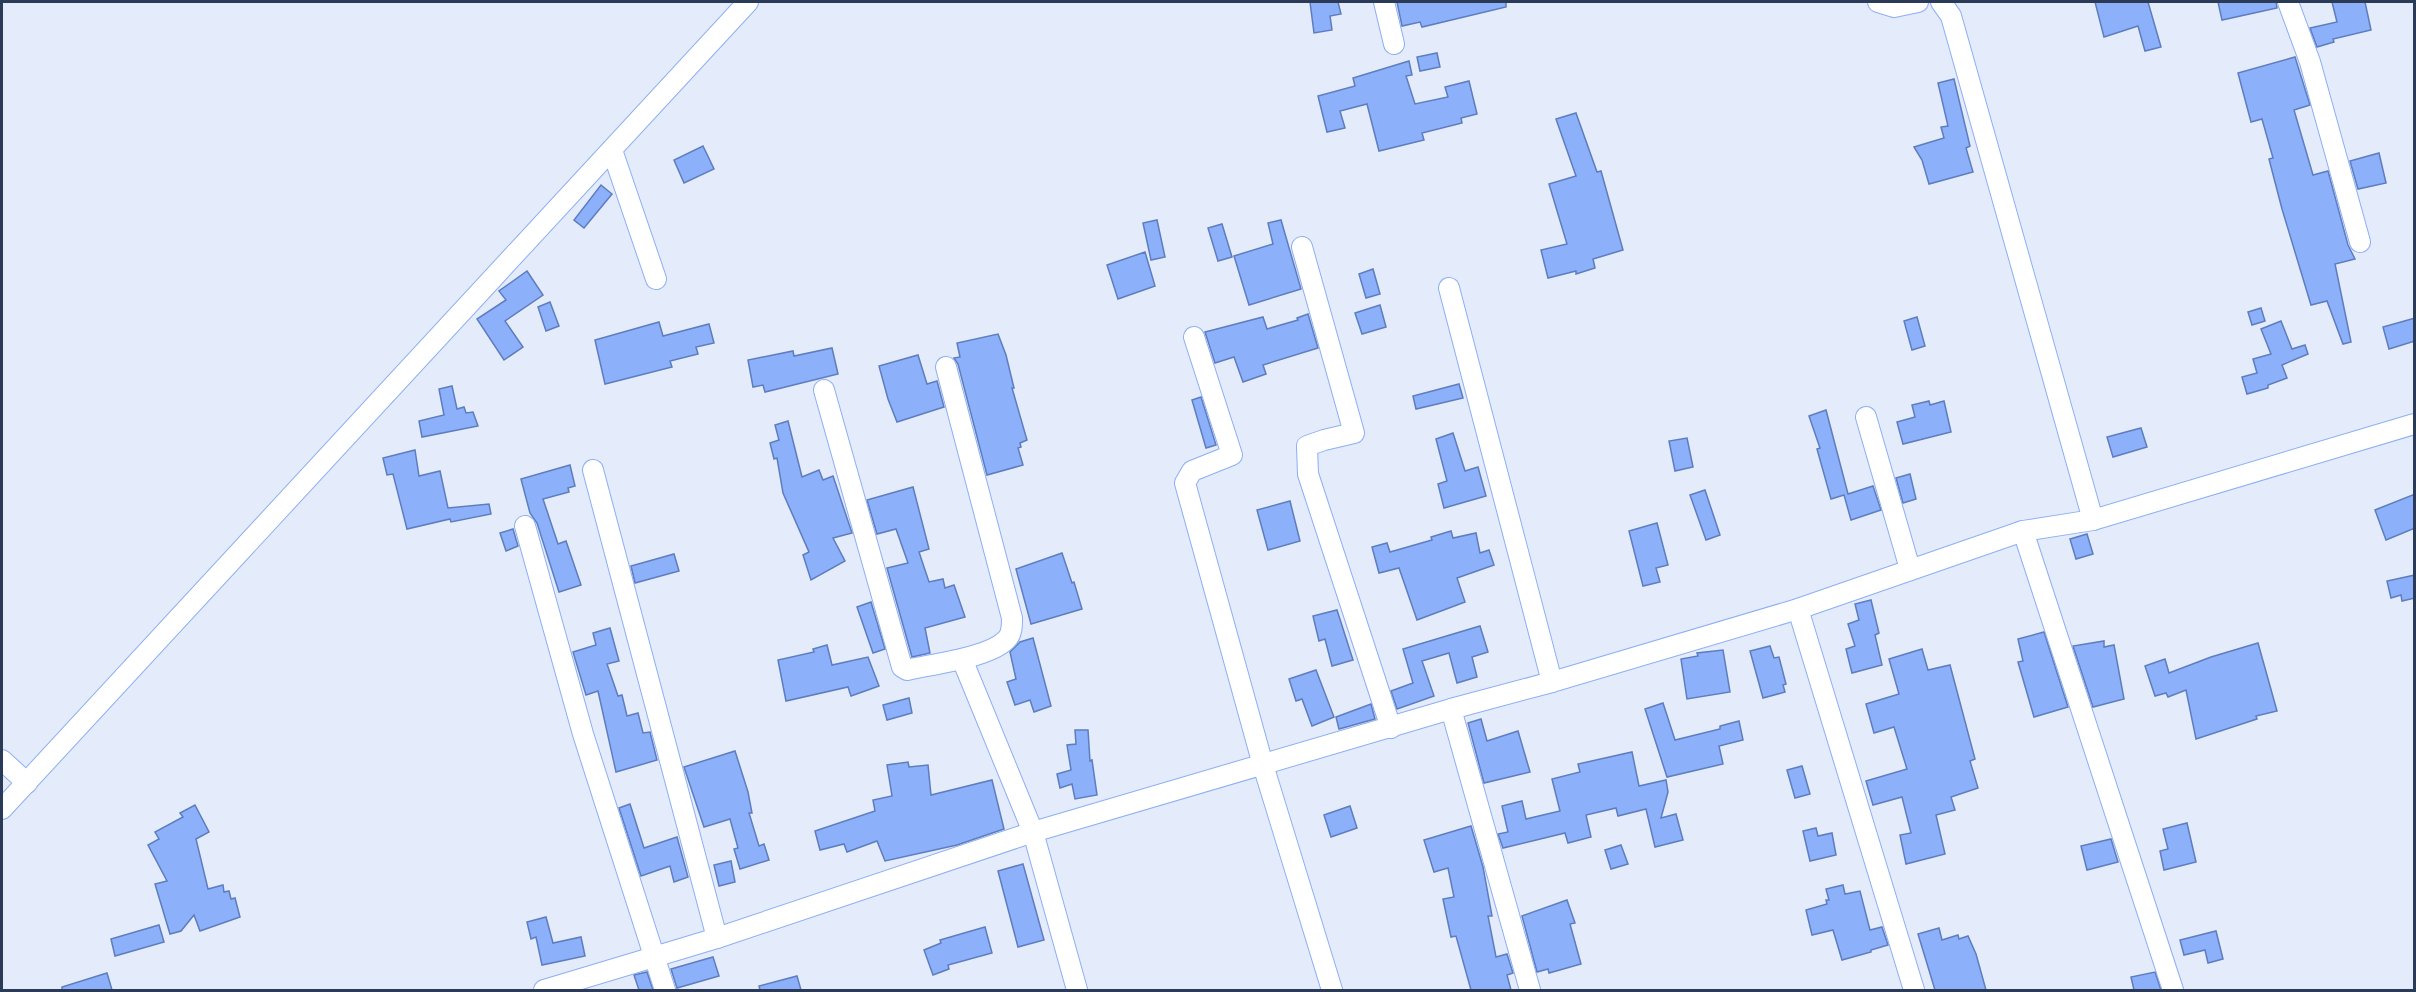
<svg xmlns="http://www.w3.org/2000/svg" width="2416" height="992" font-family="'Public Sans',sans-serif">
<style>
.building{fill:#8cb0fa;stroke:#5d7dbf;stroke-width:1.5}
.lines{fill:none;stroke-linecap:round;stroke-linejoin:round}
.minor-casing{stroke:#8caff5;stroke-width:22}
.minor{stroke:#fff;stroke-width:20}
</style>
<rect width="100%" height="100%" fill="#e4ebfa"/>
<g class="building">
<polygon points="1310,2 1338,2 1341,14 1330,16 1332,30 1314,33"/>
<polygon points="1397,2 1506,2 1506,7 1422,27 1420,22 1402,26"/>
<polygon points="2095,2 2148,2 2161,47 2145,51 2138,26 2104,37"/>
<polygon points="2218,2 2276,2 2277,8 2222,20"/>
<polygon points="2332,2 2365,2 2371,30 2333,39 2334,42 2317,47 2310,28 2337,22"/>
<polygon points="1437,53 1440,67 1420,71 1417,57"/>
<polygon points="2295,57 2310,105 2294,110 2313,175 2328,171 2348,245 2355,259 2335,264 2351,342 2343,344 2327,301 2311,305 2282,209 2269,159 2273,158 2262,119 2251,122 2238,73"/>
<polygon points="1409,61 1412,75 1406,76 1415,104 1448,97 1445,87 1469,81 1477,114 1461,118 1462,123 1422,133 1424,140 1379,151 1367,104 1340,111 1345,128 1327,132 1318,96 1355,86 1353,78"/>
<polygon points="1954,79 1970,146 1966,148 1973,172 1929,184 1922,160 1914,147 1944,138 1941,127 1948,126 1938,83"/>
<polygon points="1576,113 1597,172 1601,171 1623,250 1593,259 1595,268 1576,274 1576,271 1548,278 1541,250 1567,244 1549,184 1576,176 1556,119"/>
<polygon points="703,146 714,169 684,183 674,160"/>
<polygon points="2379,153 2386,183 2358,189 2350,161"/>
<polygon points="601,185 612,194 584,228 574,220"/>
<polygon points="1157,220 1165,257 1151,260 1143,223"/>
<polygon points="1281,220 1301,289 1249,305 1234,256 1273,244 1268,223"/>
<polygon points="1222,224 1232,257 1218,261 1208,228"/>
<polygon points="1145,252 1155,286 1118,299 1107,265"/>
<polygon points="1373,269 1380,294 1366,298 1359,274"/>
<polygon points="527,271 543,295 505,321 523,347 504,360 477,319 506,300 499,291"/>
<polygon points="550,302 559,326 546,331 538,307"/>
<polygon points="1380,305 1386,327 1362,334 1355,313"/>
<polygon points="2261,308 2265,321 2252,325 2248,312"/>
<polygon points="1308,314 1318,348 1263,365 1266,374 1243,382 1234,357 1215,363 1205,332 1263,317 1267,329 1298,320 1297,318"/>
<polygon points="1917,317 1925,346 1912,350 1904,321"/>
<polygon points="2415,318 2415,341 2389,349 2383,327"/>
<polygon points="2281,321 2292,349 2305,345 2308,354 2282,365 2287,378 2268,385 2268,388 2247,394 2242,377 2257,373 2253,359 2271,354 2261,329"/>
<polygon points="659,322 663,336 709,324 714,343 696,347 698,354 670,361 672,367 605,384 595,340"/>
<polygon points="998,334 1006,355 1014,388 1012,388 1027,440 1020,443 1021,447 1018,448 1023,465 987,475 958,364 954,358 960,357 957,343"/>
<polygon points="832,348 838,374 765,392 763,385 753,387 748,360 793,351 794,356"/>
<polygon points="918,355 927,384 937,381 944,407 897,422 888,399 879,366"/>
<polygon points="1459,384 1463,398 1416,409 1413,396"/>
<polygon points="452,386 457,409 464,407 466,413 473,412 478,426 422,437 419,421 444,415 439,389"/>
<polygon points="1201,397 1216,445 1206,448 1192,400"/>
<polygon points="1929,401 1930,405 1944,401 1951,432 1903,444 1897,422 1915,417 1912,405"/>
<polygon points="1826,410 1848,494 1873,486 1881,510 1851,520 1844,495 1831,499 1817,449 1820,448 1809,416"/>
<polygon points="788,421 802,477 819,470 823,480 833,476 852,533 833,538 845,561 811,580 803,555 809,552 783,493 777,458 774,459 770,443 779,440 775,425"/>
<polygon points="2141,428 2147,447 2113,457 2107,437"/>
<polygon points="1453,433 1465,471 1478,467 1486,496 1444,508 1438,484 1447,481 1436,439"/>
<polygon points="1687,438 1693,467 1675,471 1669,441"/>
<polygon points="415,450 419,476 440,471 448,508 489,504 491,514 451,522 450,519 407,529 393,474 387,475 383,458"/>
<polygon points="570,465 575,486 568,488 569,492 543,499 558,544 566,541 581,585 559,592 537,523 530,513 521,479"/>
<polygon points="1910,474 1916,499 1903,503 1896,478"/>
<polygon points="913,487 929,549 919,552 929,582 943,579 945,588 954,585 965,617 925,628 930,653 912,657 887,568 908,563 896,529 877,534 867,500"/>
<polygon points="1705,490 1720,535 1706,540 1690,495"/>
<polygon points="2415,494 2415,528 2386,540 2375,510"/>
<polygon points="1290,501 1300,541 1268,550 1257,510"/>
<polygon points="1657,523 1668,565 1656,568 1660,582 1643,586 1629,531"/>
<polygon points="513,529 518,546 506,551 500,533"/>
<polygon points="1451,531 1453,538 1476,533 1480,553 1489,550 1494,565 1457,578 1465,602 1417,620 1399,568 1379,573 1372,547 1387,543 1390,552 1432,540 1431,537"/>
<polygon points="2087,534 2093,554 2076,559 2070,539"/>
<polygon points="1062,553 1072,583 1074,582 1082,609 1031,624 1016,569"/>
<polygon points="674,554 679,571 635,583 631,566"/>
<polygon points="2415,575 2415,598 2402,601 2401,595 2391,598 2387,581"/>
<polygon points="1871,600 1879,633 1875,635 1882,665 1852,673 1846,649 1855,646 1848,624 1859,620 1855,604"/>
<polygon points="871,602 885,649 873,653 857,607"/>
<polygon points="1337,610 1353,660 1332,666 1325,639 1319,641 1313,616"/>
<polygon points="1480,626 1488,652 1472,657 1477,677 1457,683 1449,653 1422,661 1434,696 1397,709 1391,691 1413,683 1403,649"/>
<polygon points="610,628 619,661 607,664 618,696 622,695 627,716 638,713 643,733 650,732 657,760 616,772 598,691 586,695 573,652 596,645 593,633"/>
<polygon points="2044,632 2068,707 2034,717 2018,662 2023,661 2018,639"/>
<polygon points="1033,638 1051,706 1034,712 1030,700 1015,705 1007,682 1016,679 1010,652 1020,642"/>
<polygon points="2104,641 2104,647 2114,645 2124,699 2093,707 2073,646"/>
<polygon points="2258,643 2277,711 2256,716 2257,719 2196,739 2186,690 2168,697 2166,693 2155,696 2145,666 2165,659 2169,673 2211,657"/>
<polygon points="827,645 832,665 868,657 879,686 851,696 848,687 786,701 778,660 814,652 813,649"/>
<polygon points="1770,646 1774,658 1779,657 1786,684 1783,685 1785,692 1763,698 1750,651"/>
<polygon points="1922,649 1928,670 1950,665 1975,759 1970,761 1978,788 1951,797 1955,810 1936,815 1945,854 1906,864 1900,835 1911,833 1902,797 1873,805 1866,781 1907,769 1894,727 1874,733 1866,704 1899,694 1889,659"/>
<polygon points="1723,650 1730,692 1687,699 1681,659 1698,656 1697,653"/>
<polygon points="1316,670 1334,717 1312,726 1302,699 1296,701 1289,679"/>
<polygon points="909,698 912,713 887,720 883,705"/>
<polygon points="1663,703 1675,740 1720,729 1720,726 1739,721 1743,740 1719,746 1723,764 1667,777 1645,709"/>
<polygon points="1371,704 1375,719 1339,729 1336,717"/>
<polygon points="1481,719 1487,741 1518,731 1530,772 1484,783 1468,723"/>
<polygon points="1075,730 1088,730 1090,761 1092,760 1097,795 1075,799 1072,784 1060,788 1057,774 1071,770 1067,745 1076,744"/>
<polygon points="735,751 748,792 752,813 749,813 759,846 764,844 769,860 740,869 734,849 738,848 730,819 704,827 684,767"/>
<polygon points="1632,752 1639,786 1666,780 1668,792 1661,818 1676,814 1683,840 1655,847 1646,809 1618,816 1616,808 1586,815 1591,837 1568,843 1565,833 1503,848 1498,834 1508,832 1502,806 1522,801 1526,819 1560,811 1552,779 1580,772 1578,764"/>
<polygon points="908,762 909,767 928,765 931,795 992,780 1004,829 957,845 885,861 877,841 847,852 844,844 820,850 815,831 875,811 873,800 892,796 887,765"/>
<polygon points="1802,766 1810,794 1795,798 1787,770"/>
<polygon points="630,804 644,848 677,837 688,877 674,882 670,866 641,876 619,808"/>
<polygon points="195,805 209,832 196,839 208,889 223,885 224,892 229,891 231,899 235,898 240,917 200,931 194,915 181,931 170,934 155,884 167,881 148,845 159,839 155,832 183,817 180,813"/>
<polygon points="1350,806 1357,828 1331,837 1324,815"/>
<polygon points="2187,823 2196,862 2164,870 2160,851 2168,849 2163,829"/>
<polygon points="1471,826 1483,867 1492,916 1488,916 1496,957 1507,954 1513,973 1507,975 1511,990 1471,990 1456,936 1451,937 1443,899 1454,897 1448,868 1434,872 1424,840"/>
<polygon points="1816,828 1818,836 1832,833 1836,855 1810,861 1803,831"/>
<polygon points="2111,839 2118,862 2087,870 2081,846"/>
<polygon points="1621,845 1628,864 1611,869 1605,850"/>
<polygon points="731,861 735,882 719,886 714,865"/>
<polygon points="1023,864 1044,940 1018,947 998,871"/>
<polygon points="1843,885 1845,894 1860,891 1870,930 1882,927 1888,945 1871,950 1871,952 1842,960 1833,930 1812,935 1806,910 1827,904 1826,900 1829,900 1826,889"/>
<polygon points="1567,900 1575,923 1570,924 1581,964 1549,973 1548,969 1537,972 1522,916"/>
<polygon points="546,917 553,943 581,937 585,956 542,965 536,937 531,939 527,922"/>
<polygon points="159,925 164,942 115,956 111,939"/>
<polygon points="985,927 992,953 948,965 949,969 933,975 924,950 941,943 940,940"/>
<polygon points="1939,928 1942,940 1958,935 1959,939 1968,936 1976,954 1986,990 1935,990 1918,934"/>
<polygon points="2216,931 2223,959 2208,963 2205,950 2184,955 2180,940"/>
<polygon points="713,957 719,976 677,988 671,969"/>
<polygon points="647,972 653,990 639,990 634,975"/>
<polygon points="2155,972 2161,990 2134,990 2131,977"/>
<polygon points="107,973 112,990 62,990 62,987"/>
<polygon points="797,976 801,990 760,990 759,986"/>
</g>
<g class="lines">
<g class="minor-casing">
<g id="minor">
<polyline points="1384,2 1394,44"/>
<polyline points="1878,2 1894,7 1918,2"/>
<polyline points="1941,2 1951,16 2093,520"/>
<polyline points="2288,2 2310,62 2360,242"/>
<polyline points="612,150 656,279"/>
<polyline points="1302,247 1354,433 1324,440 1307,446 1308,474 1391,728"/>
<polyline points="1449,288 1552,682"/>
<polyline points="1194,337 1232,455 1192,471 1185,483 1263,765 1332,990"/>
<path d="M 824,390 L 902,667 L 907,670 C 932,664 988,658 1006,640 C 1012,635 1012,626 1012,618 L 946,367"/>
<polyline points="1866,417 1910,569"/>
<polyline points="593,470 717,938"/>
<polyline points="525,526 583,734 665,990"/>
<polyline points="2023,531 2173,990"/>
<polyline points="1798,609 1914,990"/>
<polyline points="962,659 1033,832 1077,990"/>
<polyline points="1451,709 1530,990"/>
<polyline points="2,760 27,783"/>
<polyline points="2,809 748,2"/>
<polyline points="544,990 717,938 1033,832 1451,709 1552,682 1798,609 2023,531 2093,520 2414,424"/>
</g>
</g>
<use href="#minor" class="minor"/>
</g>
<rect width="2416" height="992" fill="none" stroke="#2b3a56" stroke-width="6"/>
</svg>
